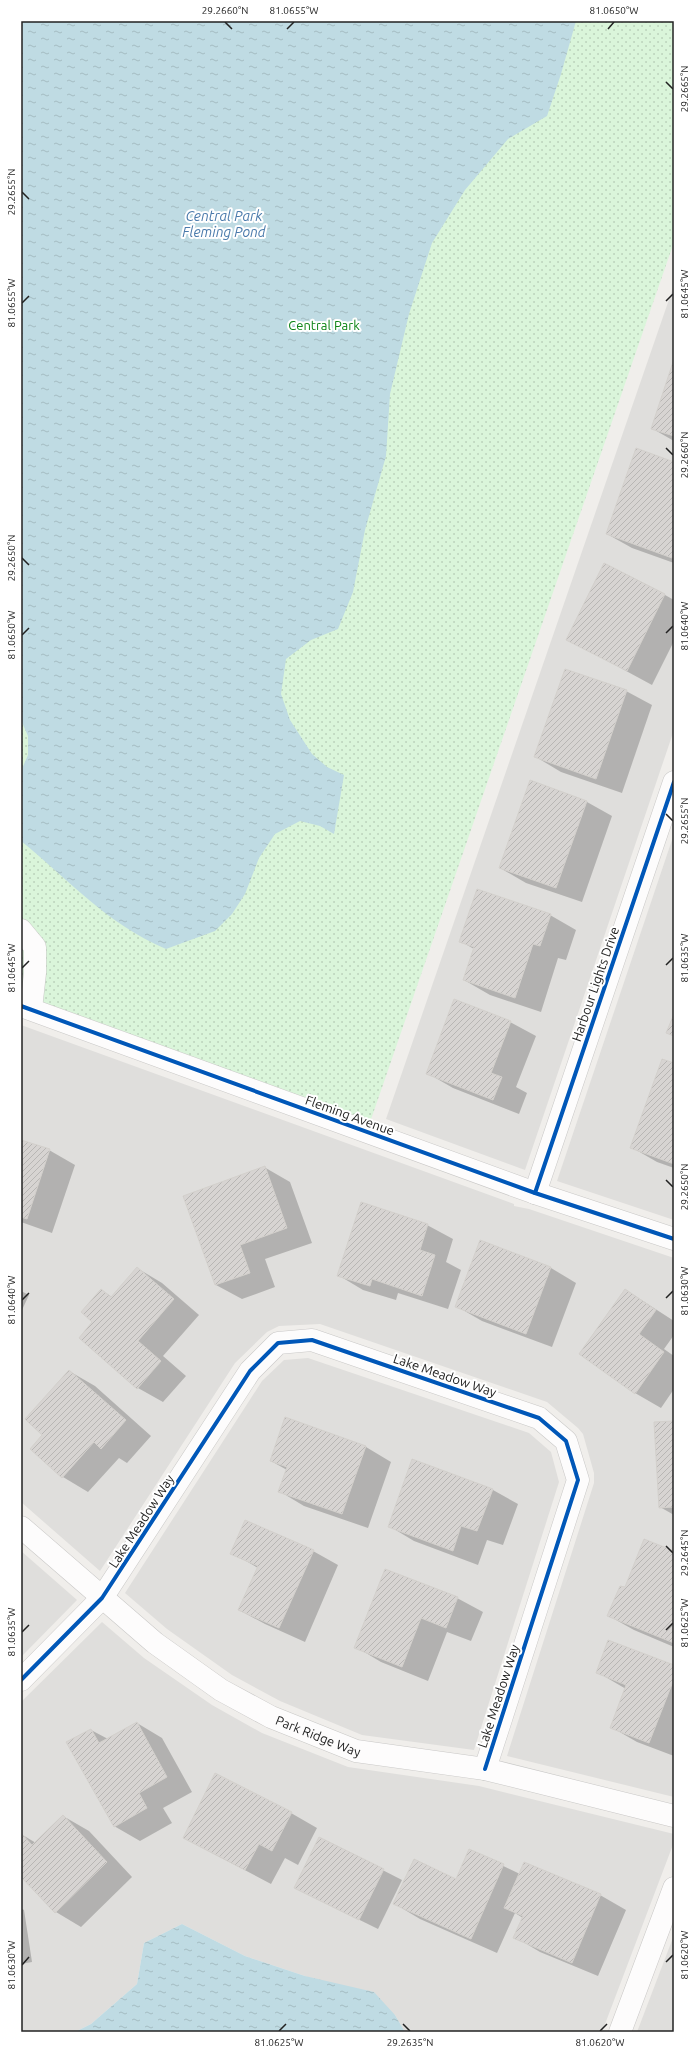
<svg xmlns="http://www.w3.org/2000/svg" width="695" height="2053" font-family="Ubuntu,sans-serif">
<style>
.residential{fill:#dfdedc}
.park{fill:url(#park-dots)}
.water{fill:url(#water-ripples)}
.shadow{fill:#0003}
.building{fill:url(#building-hatch);stroke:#d3d0cc}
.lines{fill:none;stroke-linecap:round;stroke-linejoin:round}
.minor-casing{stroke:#c9c8c7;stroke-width:23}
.minor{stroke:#fdfcfc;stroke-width:22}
.cycleway-casing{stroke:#fff;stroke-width:6}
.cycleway{stroke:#0057b8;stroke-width:4}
.ticks{fill:none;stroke:#222;stroke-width:1.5}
.labels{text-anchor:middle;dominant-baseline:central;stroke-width:4;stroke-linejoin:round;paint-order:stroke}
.park-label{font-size:13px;fill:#0c8416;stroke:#fff}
.street-label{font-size:13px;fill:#222;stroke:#fff}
.water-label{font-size:14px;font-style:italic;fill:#4a7aab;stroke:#fff}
.neatline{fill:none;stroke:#222;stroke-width:1.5}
.ticks-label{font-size:10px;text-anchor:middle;fill:#222}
</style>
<defs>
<pattern id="park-dots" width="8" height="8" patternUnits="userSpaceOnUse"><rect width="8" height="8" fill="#daf5da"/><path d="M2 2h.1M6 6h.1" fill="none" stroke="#bbd2bb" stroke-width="1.8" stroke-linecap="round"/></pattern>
<pattern id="water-ripples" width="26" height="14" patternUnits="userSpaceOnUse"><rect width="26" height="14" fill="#bfdbe3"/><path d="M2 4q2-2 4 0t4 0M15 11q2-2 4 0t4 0" fill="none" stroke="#a4bcc2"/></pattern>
<pattern id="building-hatch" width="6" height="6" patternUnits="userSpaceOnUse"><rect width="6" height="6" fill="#d7d4d2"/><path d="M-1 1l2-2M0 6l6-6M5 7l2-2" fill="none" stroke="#b8b6b4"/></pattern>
</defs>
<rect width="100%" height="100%" fill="#f0eeeb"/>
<g class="residential">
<polygon points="674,285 674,730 525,1170 386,1119"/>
<polygon points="674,834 674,1220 557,1181"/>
<polygon points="21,1025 514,1204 514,1206 529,1209 674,1258 674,1797 507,1756 594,1483 594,1473 583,1434 578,1428 547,1402 320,1324 279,1326 267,1332 235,1363 100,1571 21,1502"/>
<polygon points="308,1358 529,1433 551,1452 559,1482 474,1750 362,1735 280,1701 232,1675 167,1629 125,1593 262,1381 284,1360"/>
<polygon points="21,1551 77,1600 21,1657"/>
<polygon points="102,1622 144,1658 212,1705 262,1733 348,1767 479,1786 674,1834 674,1842 602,2032 405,2032 395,2015 305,1976 245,1956 182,1924 144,1943 137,1984 91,2024 75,2032 21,2032 21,1702"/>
<polygon points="674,1935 674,2032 637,2032"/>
</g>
<polygon class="park" points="21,21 674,21 674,242 367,1131 21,1006"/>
<g class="water">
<path d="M 21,21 L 576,21 L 561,74 L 547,116 L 508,139 L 465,190 L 432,243 L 409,314 L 390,394 L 386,456 L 365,530 L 353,592 L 338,629 L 311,640 L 286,659 L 281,694 L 290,720 L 312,754 L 327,767 L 344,775 L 334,834 L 320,826 L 300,821 L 275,834 L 259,858 L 245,894 L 232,914 L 215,931 L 166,949 C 107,924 69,880 21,841 L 21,771 L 28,755 L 28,736 L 21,720 Z"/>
<polygon points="182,1924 245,1956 305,1976 374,1992 395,2015 405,2032 75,2032 91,2024 137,1984 144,1943"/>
</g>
<g class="shadow">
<polygon points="674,362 674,441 653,429"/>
<polygon points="674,463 674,563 632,548 607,534"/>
<polygon points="665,595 674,600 674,641 652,685 567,639"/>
<polygon points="626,691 652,705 622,793 561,772 536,757"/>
<polygon points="587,802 612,816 582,902 526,883 500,868"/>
<polygon points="550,915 576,930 566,960 558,958 541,1012 490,995 464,980 474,949 460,941"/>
<polygon points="510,1022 536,1036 516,1087 527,1093 519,1114 453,1088 427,1073"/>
<polygon points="674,1064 674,1168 657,1162 631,1147"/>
<polygon points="21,1141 49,1150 75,1165 52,1233 21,1222"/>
<polygon points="264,1167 290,1182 312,1243 265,1259 275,1287 242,1299 216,1285"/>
<polygon points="427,1225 453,1239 446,1262 461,1270 448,1309 398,1293 396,1300 363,1290 338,1275"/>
<polygon points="481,1241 551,1268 576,1283 552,1347 482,1321 456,1306"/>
<polygon points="137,1268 162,1283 199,1315 163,1356 186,1376 163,1402 138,1388 101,1290 112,1297"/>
<polygon points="626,1290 674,1321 674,1335 664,1349 674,1356 674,1389 661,1408 635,1393"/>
<polygon points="21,1291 29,1295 21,1312"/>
<polygon points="69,1371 95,1386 151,1436 127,1463 119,1458 88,1492 63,1477 44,1435"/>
<polygon points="286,1418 366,1447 391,1462 368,1528 304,1506 279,1491 287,1470 271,1461"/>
<polygon points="674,1422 674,1515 660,1507"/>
<polygon points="493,1490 518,1504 503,1545 487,1540 478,1565 414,1541 389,1526"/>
<polygon points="313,1551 338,1565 305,1642 265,1624 239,1610 258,1568 232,1553"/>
<polygon points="674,1552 674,1647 634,1630 609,1616 625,1589"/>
<polygon points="457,1598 483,1612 471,1641 447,1632 428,1681 381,1662 356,1647"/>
<polygon points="674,1667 674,1756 637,1742 611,1727 626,1689 597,1672"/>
<polygon points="137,1723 162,1738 192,1792 163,1808 172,1823 140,1841 114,1826 91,1730 108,1739"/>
<polygon points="291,1813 317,1828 298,1865 285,1858 271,1884 184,1838"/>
<polygon points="63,1816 89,1831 132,1877 81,1927 56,1912 21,1876 21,1834 36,1843"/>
<polygon points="320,1838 402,1880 378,1929 313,1897"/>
<polygon points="470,1850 520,1874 600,1895 626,1910 598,1976 540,1952 515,1937 523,1918 515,1913 497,1953 420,1919 395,1904 457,1880"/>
<polygon points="21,1908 24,1910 32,1962 21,1964"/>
</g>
<g class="building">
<polygon points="674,359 674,436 651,429"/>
<polygon points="636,448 674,462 674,553 672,558 606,534"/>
<polygon points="604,563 665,594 627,671 566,640"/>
<polygon points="565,669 627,690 596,779 534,757"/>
<polygon points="530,780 587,801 556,888 499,868"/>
<polygon points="477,889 551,914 540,946 533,944 515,998 463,980 474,947 459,942"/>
<polygon points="454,999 511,1021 491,1073 502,1077 493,1100 426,1074"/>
<polygon points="674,1014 674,1036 666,1033"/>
<polygon points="662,1059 674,1063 674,1164 630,1148"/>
<polygon points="21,1140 50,1149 27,1219 21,1217"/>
<polygon points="265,1166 287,1228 240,1245 250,1273 215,1285 183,1196"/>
<polygon points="361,1202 428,1224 420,1250 435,1255 422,1296 372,1279 370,1286 337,1276"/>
<polygon points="480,1240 551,1267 526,1334 455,1307"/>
<polygon points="137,1267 174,1299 138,1341 161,1361 137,1389 79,1338 92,1322 81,1312 101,1289 111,1297"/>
<polygon points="625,1289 656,1310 639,1334 664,1352 635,1394 579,1354"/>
<polygon points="69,1370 126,1420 101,1449 94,1442 62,1478 30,1449 42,1435 25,1419"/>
<polygon points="285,1417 366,1446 342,1514 278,1492 287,1467 270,1461"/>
<polygon points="674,1421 674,1507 659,1508 654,1422"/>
<polygon points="412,1459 493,1489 477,1531 461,1526 453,1551 388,1527"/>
<polygon points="245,1520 314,1550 279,1628 238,1610 258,1566 230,1554"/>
<polygon points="644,1539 674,1551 674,1643 607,1616 620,1586 625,1587"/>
<polygon points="385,1569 458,1597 446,1628 421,1618 402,1667 354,1648"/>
<polygon points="608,1640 674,1665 674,1679 649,1743 610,1728 626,1685 596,1673"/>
<polygon points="137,1722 167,1777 139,1793 147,1808 114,1827 66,1742 91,1729 99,1743"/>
<polygon points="215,1773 292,1812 272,1851 259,1844 245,1870 183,1838"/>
<polygon points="63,1815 107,1862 55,1913 21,1877 21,1833 32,1845"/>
<polygon points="319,1837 384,1869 359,1920 294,1888"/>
<polygon points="469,1849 504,1864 471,1939 393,1904 414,1859 456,1879"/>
<polygon points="524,1862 601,1894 572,1963 513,1938 523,1916 504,1908"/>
</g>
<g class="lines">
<g class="minor-casing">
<g id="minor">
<polyline points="21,930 35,947 35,973 31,1009"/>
<polyline points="21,1006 535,1193 674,1239"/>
<polyline points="535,1193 674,782"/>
<path id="s1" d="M 21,1527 L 155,1643 L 221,1690 L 271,1717 L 356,1751 L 485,1769 L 674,1816"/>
<polyline points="21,1680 102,1598 250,1371 278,1343 312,1340 539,1418 566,1441 578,1480 485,1769"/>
<polyline points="620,2032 674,1888"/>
</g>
</g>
<use href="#minor" class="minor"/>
<g class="cycleway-casing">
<g id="cycleway">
<polyline points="21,1006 535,1193 674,1239"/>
<polyline points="535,1193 674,782"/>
<polyline points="21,1680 102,1598 250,1371 278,1343 312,1340 539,1418 566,1441 578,1480 485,1769"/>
</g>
</g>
<use href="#cycleway" class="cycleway"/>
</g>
<path class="ticks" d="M 225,22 L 232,29M 287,29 L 294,22M 608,29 L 614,22M 666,82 L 673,89M 22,192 L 29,199M 666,301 L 673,294M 22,303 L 29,296M 666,448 L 673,455M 22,558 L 29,565M 666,633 L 673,626M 22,635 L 29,628M 666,814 L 673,821M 666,965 L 673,958M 22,968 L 29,961M 666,1180 L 673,1187M 666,1298 L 673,1291M 22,1300 L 29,1293M 666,1546 L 673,1553M 666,1630 L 673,1623M 22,1632 L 29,1625M 666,1962 L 673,1955M 22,1965 L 29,1957M 403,2024 L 410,2031M 279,2031 L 286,2024M 600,2031 L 607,2024"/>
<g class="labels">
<g class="park-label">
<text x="324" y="325">Central Park</text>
</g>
<g class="street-label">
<text transform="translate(595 984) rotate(-71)">Harbour Lights Drive</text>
<text transform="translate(350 1115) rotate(20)">Fleming Avenue</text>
<text transform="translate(445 1375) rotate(19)">Lake Meadow Way</text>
<text transform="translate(141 1521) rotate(-57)">Lake Meadow Way</text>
<text transform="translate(498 1696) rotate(-72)">Lake Meadow Way</text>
<text stroke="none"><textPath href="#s1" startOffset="366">Park Ridge Way</textPath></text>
</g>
<g class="water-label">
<text x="224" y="216">Central Park<tspan x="224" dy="16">Fleming Pond</tspan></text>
</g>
</g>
<rect width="695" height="2053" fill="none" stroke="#ffffff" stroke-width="44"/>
<rect x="22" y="22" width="651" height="2009" class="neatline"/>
<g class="ticks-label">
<text x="225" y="14">29.2660°N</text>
<text x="294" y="14">81.0655°W</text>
<text x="614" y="14">81.0650°W</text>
<text transform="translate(684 89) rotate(-90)" y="4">29.2665°N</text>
<text transform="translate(11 192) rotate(-90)" y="4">29.2655°N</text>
<text transform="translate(684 294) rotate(-90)" y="4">81.0645°W</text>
<text transform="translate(11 303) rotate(-90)" y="4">81.0655°W</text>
<text transform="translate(684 455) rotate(-90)" y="4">29.2660°N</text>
<text transform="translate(11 558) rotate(-90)" y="4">29.2650°N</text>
<text transform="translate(684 626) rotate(-90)" y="4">81.0640°W</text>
<text transform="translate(11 635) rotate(-90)" y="4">81.0650°W</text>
<text transform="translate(684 821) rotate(-90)" y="4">29.2655°N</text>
<text transform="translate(684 958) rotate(-90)" y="4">81.0635°W</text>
<text transform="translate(11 968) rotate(-90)" y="4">81.0645°W</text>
<text transform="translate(684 1187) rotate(-90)" y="4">29.2650°N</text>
<text transform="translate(684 1291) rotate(-90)" y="4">81.0630°W</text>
<text transform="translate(11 1300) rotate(-90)" y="4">81.0640°W</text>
<text transform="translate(684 1553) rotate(-90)" y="4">29.2645°N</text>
<text transform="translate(684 1623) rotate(-90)" y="4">81.0625°W</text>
<text transform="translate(11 1632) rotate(-90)" y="4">81.0635°W</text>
<text transform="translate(684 1955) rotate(-90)" y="4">81.0620°W</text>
<text transform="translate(11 1965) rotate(-90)" y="4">81.0630°W</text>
<text x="279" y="2046">81.0625°W</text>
<text x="410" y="2046">29.2635°N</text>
<text x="600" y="2046">81.0620°W</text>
</g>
</svg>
